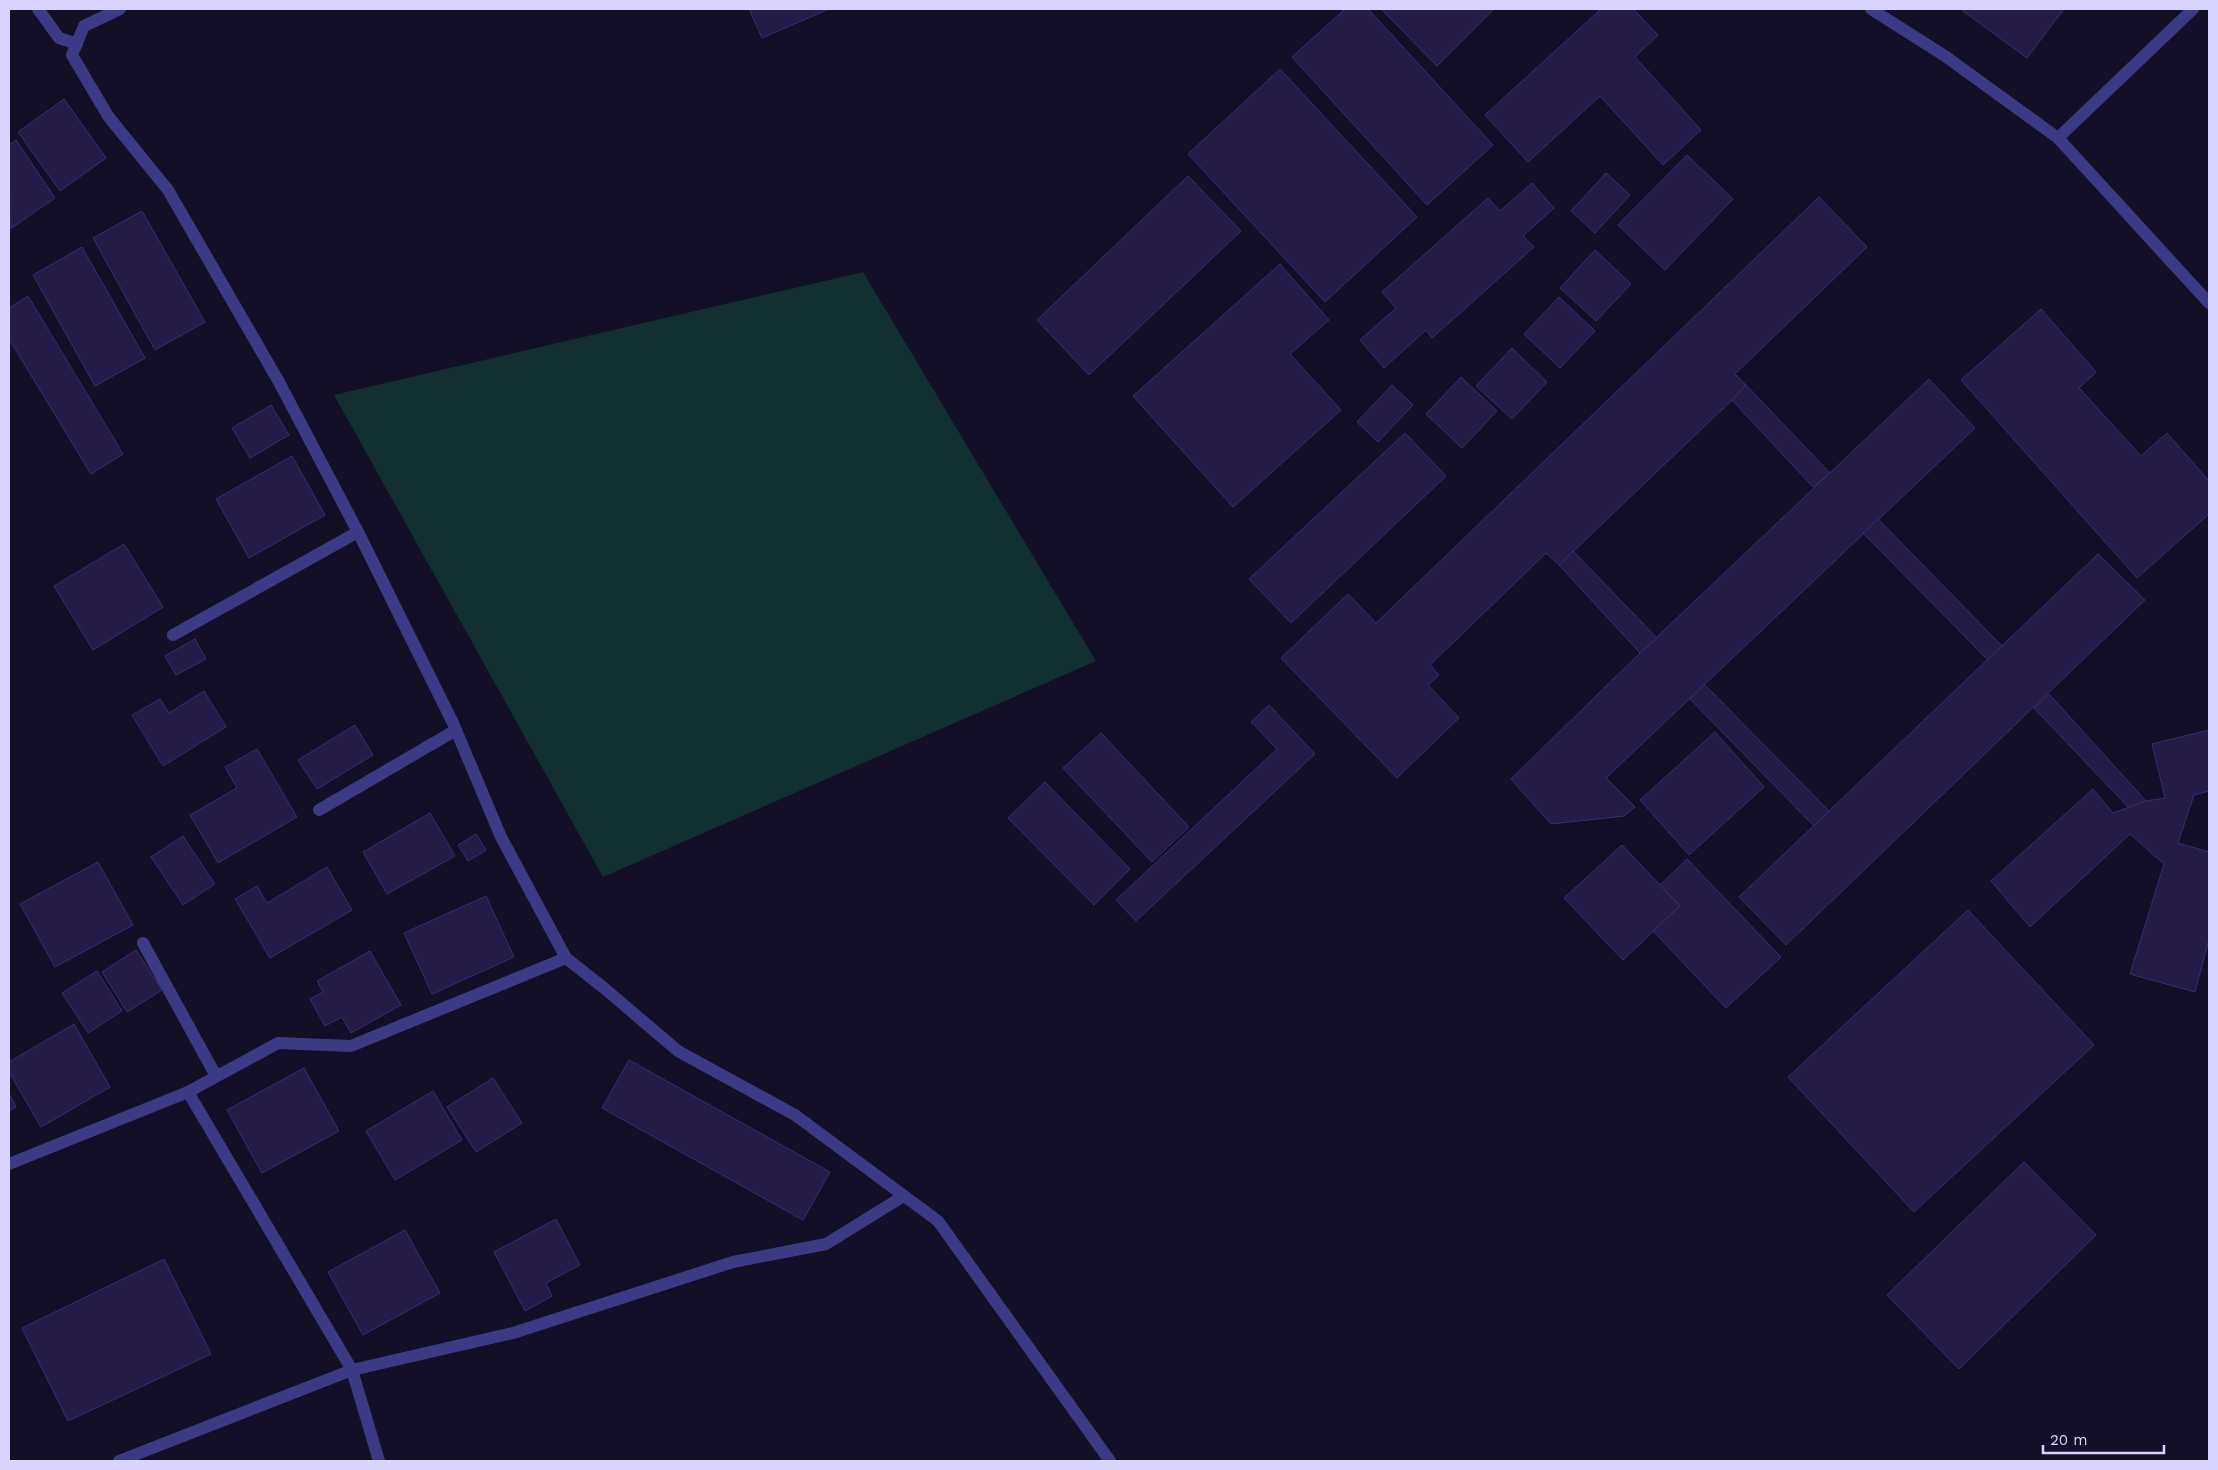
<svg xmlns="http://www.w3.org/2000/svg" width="2218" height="1470" font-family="'Work Sans',sans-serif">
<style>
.green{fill:#12302f}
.building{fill:#241b47;stroke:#3b2d73}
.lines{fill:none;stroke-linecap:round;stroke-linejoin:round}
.minor{stroke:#3d3a85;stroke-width:12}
</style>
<rect width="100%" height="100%" fill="#130f26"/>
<polygon class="green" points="863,272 1096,661 603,877 334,395"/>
<g class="building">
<polygon points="749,9 829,9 762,38"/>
<polygon points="1345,9 1368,9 1493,145 1427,205 1292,57"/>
<polygon points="1381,9 1494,9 1437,66"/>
<polygon points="1601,9 1633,9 1658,35 1635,57 1701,130 1663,165 1600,96 1528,162 1485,115"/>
<polygon points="1965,9 2064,9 2027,58 1963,11"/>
<polygon points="1280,69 1417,217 1325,302 1188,154"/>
<polygon points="64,99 106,158 60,191 18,132"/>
<polygon points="16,140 55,198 10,229 9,145"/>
<polygon points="1687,155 1733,199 1665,270 1618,225"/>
<polygon points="1606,173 1630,195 1595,233 1571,211"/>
<polygon points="1188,176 1241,231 1089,375 1037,320"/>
<polygon points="1532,183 1554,208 1523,236 1534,247 1432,338 1426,330 1384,368 1360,340 1396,308 1382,292 1488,198 1500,211"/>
<polygon points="1819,197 1867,247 1735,374 1746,385 1732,400 1559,565 1546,553 1430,665 1439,675 1428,685 1459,718 1397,778 1281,658 1348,594 1376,623"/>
<polygon points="142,211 205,322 155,350 93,238"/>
<polygon points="82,247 145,358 95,386 33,275"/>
<polygon points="1595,250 1631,284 1596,321 1560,288"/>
<polygon points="1280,264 1329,320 1290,354 1341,410 1233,507 1133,396"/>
<polygon points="28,296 123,454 91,474 9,339 9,308"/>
<polygon points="1559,297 1595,331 1560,368 1524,334"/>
<polygon points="2041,309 2096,372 2079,388 2141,456 2167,433 2209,481 2209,514 2137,578 1961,380"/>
<polygon points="1512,348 1547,382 1512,419 1476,386"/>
<polygon points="1461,377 1497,411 1462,448 1426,414"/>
<polygon points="1929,379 1975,428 1606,778 1635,807 1624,816 1551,824 1511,779 1640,653"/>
<polygon points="1392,385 1413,405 1378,442 1357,422"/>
<polygon points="1746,385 1830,473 1813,487 1732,400"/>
<polygon points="271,405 289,435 250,458 232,428"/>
<polygon points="1405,433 1446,476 1291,623 1249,579"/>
<polygon points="292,456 325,515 249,558 216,499"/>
<polygon points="1878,519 2002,646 1988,660 1863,533"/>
<polygon points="124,544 163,607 93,650 54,586"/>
<polygon points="1573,551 1657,638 1640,653 1559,565"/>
<polygon points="2098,554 2145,600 1786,945 1739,897"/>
<polygon points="195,639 206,659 176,675 165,656"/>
<polygon points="1704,684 1829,811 1814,826 1690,699"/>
<polygon points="204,691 226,727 163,766 132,715 160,699 169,713"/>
<polygon points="2049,694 2146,801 2129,808 2034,708"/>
<polygon points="1269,705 1315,754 1136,921 1116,900 1277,749 1251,722"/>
<polygon points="355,725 373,755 317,789 298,760"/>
<polygon points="2209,730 2209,791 2194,795 2178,843 2209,852 2209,939 2195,992 2130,974 2164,864 2130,834 2030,927 1991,881 2093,789 2113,813 2146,801 2165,798 2152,744"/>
<polygon points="1715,732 1764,787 1689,855 1640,800"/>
<polygon points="1101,733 1189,827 1152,862 1063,768"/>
<polygon points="257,749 297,817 218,863 190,815 237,788 225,767"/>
<polygon points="1045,782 1130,869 1094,905 1008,818"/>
<polygon points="430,813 455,856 387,894 363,852"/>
<polygon points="476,834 486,850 468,861 458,845"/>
<polygon points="183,836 215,884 183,905 151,857"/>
<polygon points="1622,845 1680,906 1623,960 1564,898"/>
<polygon points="1687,859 1781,957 1726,1008 1653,931 1680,906 1660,885"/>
<polygon points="98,862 133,925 55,967 20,904"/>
<polygon points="327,867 352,910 270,958 235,899 257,886 267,903"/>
<polygon points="486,896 514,957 432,994 404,933"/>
<polygon points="1968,910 2094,1045 1914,1212 1788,1077"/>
<polygon points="136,950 162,990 127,1012 102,972"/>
<polygon points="370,951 401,1005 351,1033 342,1017 325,1026 310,999 323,992 317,981"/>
<polygon points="97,971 122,1011 88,1033 62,993"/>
<polygon points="74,1024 110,1087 41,1127 9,1072 9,1062"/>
<polygon points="629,1060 830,1172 803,1220 602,1108"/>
<polygon points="304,1068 339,1131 262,1173 227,1110"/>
<polygon points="493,1078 522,1123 476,1152 447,1107"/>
<polygon points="433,1091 462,1140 395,1180 366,1131"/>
<polygon points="9,1093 16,1107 9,1111"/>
<polygon points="2024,1162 2096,1235 1959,1369 1887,1295"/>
<polygon points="556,1219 580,1265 546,1283 552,1296 525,1311 494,1252"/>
<polygon points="405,1230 440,1293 363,1335 328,1272"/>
<polygon points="164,1259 211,1354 68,1421 22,1328"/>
</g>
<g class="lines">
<g class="minor">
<polyline points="38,9 59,38 77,44"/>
<polyline points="120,9 84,26 72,55 108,116 168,190 279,382 358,532 453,723 501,837 566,958 604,988 678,1051 795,1115 938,1221 1110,1461"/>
<polyline points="1871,9 1945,56 2058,138 2209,303"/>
<polyline points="2058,138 2193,9"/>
<polyline points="173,635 358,532"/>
<polyline points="319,810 456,730"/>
<polyline points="143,943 216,1076"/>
<polyline points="188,1092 352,1370 379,1461"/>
<polyline points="9,1164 188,1092 278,1043 351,1046 566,958"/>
<polyline points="119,1461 352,1370 513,1333 733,1262 826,1244 902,1197"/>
</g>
</g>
<rect width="2218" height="1470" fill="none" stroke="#d9d4ff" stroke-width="20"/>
<path d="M2043 1445v8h121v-8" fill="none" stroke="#d9d4ff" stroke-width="2.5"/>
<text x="2050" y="1445" font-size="15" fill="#d9d4ff" stroke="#130f26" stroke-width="4" paint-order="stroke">20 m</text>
</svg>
